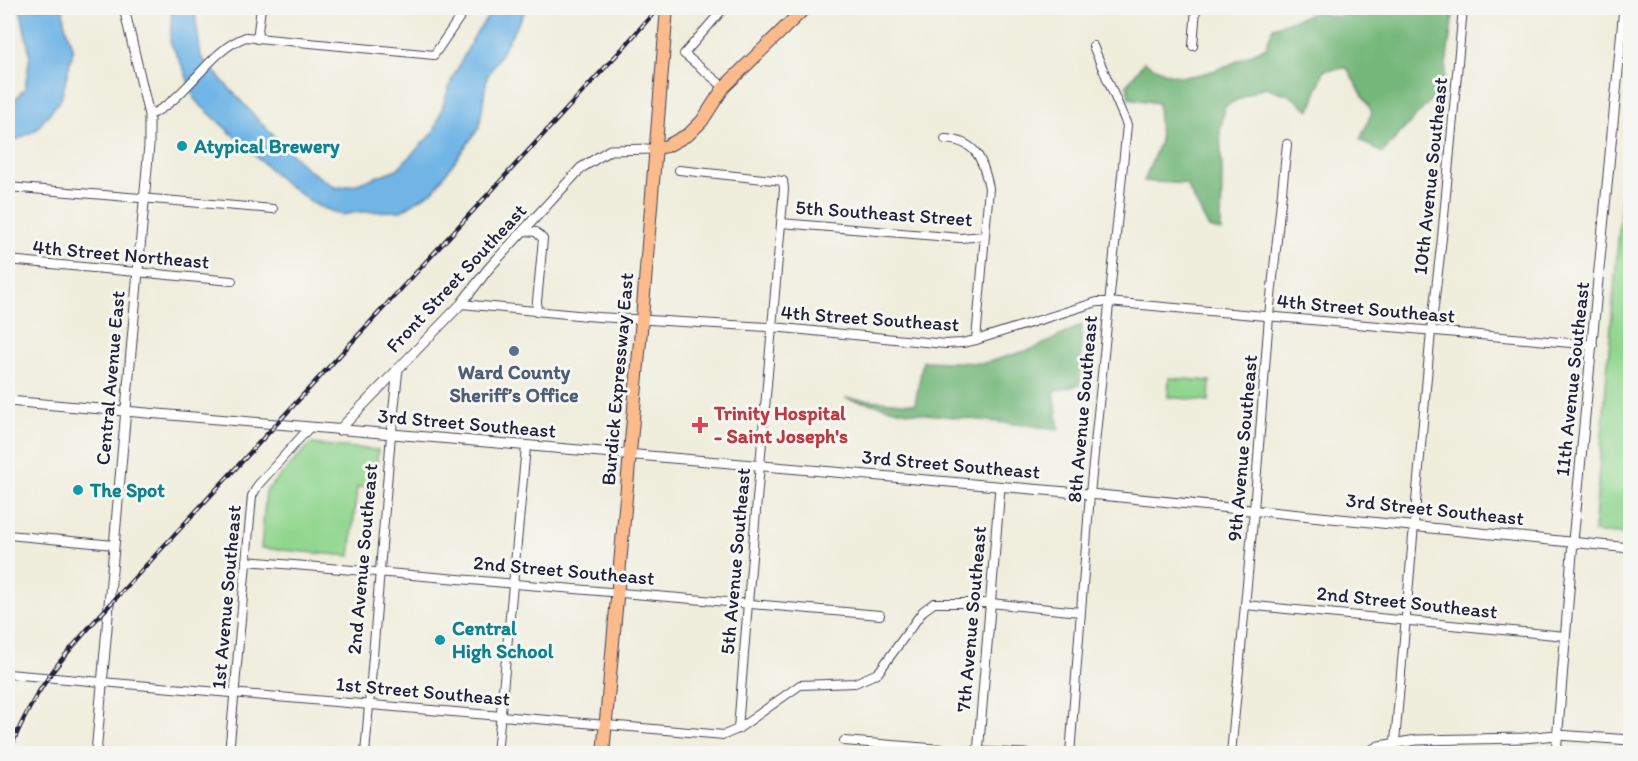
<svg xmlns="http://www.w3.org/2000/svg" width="1638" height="761" font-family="Itim,sans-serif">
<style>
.green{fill:#91d68f;stroke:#5a7c65;stroke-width:1.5}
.forest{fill:#74b77a;stroke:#4b6c5a;stroke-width:1.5}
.water{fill:#6fb5e6;stroke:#486c90;stroke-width:1.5}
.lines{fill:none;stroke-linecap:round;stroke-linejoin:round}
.minor-casing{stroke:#414053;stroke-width:10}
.tertiary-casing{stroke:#414053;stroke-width:11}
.primary-casing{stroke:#414053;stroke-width:14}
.minor{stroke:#fff;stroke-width:8}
.tertiary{stroke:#fff;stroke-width:9}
.primary{stroke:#fbbb8c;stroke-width:12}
.rail-casing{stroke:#22223b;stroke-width:4.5}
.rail{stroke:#f6f6f2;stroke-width:2;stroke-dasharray:7;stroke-linecap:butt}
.culture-dot{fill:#0f9aa8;stroke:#f6f6f2;stroke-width:2}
.service-dot{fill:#5c6f8a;stroke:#f6f6f2;stroke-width:2}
.health-dot{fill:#e0444e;stroke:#f6f6f2;stroke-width:2}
.labels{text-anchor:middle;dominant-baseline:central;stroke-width:6;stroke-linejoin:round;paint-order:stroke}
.culture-label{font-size:20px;font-weight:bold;fill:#0d838f;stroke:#f6f6f2;text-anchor:start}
.street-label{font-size:20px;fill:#22223b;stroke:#f6f6f2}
.service-label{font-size:20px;font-weight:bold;fill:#4e5e75;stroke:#f6f6f2}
.health-label{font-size:20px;font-weight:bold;fill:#be3a42;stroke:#f6f6f2;text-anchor:start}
</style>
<rect width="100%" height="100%" fill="#f6f6f2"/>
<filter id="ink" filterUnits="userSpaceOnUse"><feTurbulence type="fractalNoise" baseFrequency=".0167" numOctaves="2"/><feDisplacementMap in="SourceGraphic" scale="12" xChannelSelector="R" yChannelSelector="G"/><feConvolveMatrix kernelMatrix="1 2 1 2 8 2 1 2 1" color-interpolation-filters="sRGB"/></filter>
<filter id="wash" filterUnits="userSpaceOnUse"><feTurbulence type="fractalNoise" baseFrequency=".008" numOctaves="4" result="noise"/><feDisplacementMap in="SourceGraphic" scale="24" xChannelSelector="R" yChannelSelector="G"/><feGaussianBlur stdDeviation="1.35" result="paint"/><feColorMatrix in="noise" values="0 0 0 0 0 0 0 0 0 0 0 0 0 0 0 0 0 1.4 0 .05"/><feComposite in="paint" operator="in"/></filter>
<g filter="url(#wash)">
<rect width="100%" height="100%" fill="#efeddb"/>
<g class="green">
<polygon points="1630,96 1630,535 1594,532"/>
<polygon points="1169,378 1210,381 1209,401 1168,397"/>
<polygon points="310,444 378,450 374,488 357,487 350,556 261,548 266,491"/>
</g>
<g class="forest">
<path d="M 1351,8 L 1447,8 L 1453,15 L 1443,87 L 1382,153 L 1360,140 L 1372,112 L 1347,68 L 1324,70 L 1310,110 L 1289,95 L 1263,87 L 1225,106 L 1220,131 L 1222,172 L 1221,231 L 1209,228 L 1186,184 L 1144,181 L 1160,141 L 1158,103 L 1129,98 L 1127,85 L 1144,62 C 1152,66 1161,71 1169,74 C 1199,83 1240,60 1266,47 L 1273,27 L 1316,12 L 1338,17 Z"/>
<polygon points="1082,325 1080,385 1054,391 1059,429 908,412 845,398 915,404 923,361 984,363 1036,348"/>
</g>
<g class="water">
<polygon points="20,8 63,8 64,20 73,51 61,99 36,130 8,144 8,108 25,88 30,55"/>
<polygon points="172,8 197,8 195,13 201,57 259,121 307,169 336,188 357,184 397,169 434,132 452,79 475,35 494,8 527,8 487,77 479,128 433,191 401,211 359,212 342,215 318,206 287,185 195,100 184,69 170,42"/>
</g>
</g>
<g filter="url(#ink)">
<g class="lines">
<g class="minor-casing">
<g id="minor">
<polyline points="724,8 684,54 724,87"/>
<polyline points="1600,8 1624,9"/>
<polyline points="257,39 261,8"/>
<polyline points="1193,46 1196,8"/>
<path d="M 149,115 C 187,100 208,50 246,37 L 434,55 L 466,8"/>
<path d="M 945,139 C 977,141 983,160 989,188 L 976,340"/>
<polyline points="679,170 783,181 784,189 748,603 738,729"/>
<polyline points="8,187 273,209"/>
<polyline points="781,223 961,238 984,236"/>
<polyline points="524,231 536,232 543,239 536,312"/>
<polyline points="8,260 232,281"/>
<polyline points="461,304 598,317 783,328 945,344 962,343 976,340 1097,302 1108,302 1593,345"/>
<polyline points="8,535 114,545"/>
<polyline points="246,561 880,615"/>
<polyline points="1245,605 1565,636"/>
<polyline points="8,674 724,735 738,729 800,685 855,683 878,673 923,611 934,603 990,603 1080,612"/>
<polyline points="844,741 978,752"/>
<polyline points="1395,742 1431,331 1442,238 1463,8"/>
<polyline points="229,754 252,496 258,485 309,428"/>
<polyline points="365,754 391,435"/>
<polyline points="497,754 526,447"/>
<polyline points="1070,754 1090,494 1127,125 1093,46"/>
<polyline points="1231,754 1254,510 1269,316 1287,144"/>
</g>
</g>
<g class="tertiary-casing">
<g id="tertiary">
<polyline points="8,401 1090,494 1630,548"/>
<polyline points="339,430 461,304 489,268 581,168 610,150 654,149"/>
<polyline points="391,435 398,368"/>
<polyline points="978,752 1026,754"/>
<polyline points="96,754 149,145 149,115 124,8"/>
<polyline points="978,754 1000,487"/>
<polyline points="1364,754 1379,746 1417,740 1524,738 1557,735 1630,740"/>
<polyline points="1556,754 1573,541 1624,8"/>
</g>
</g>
<g class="primary-casing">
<g id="primary">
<polyline points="654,149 667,146 689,134 702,121 724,87 805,8"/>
<polyline points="603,754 642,319 667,8"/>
</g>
</g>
<use href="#minor" class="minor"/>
<use href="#tertiary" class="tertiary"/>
<use href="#primary" class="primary"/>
<g class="rail-casing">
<path id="rail" d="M 8,754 C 19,727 31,702 48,678 C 61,658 78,641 93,623 L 623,48 L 658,8"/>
</g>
<use href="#rail" class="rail"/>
</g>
</g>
<g class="culture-dot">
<circle cx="182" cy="146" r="6"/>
<circle cx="78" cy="490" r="6"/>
<circle cx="440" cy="640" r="6"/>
</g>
<circle class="service-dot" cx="514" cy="351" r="6"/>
<path class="health-dot" d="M697 416h6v6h6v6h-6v6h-6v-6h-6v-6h6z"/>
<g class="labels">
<g class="culture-label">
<text x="194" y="146">Atypical Brewery</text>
<text x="90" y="490">The Spot</text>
<text x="452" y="628">Central<tspan x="452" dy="23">High School</tspan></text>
</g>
<g class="street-label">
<text transform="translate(1430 176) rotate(-84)">10th Avenue Southeast</text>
<text transform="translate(884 213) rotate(4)">5th Southeast Street</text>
<text transform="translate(121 254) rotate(5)">4th Street Northeast</text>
<text transform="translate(456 278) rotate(-47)">Front Street Southeast</text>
<text transform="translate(1366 308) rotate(5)">4th Street Southeast</text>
<text transform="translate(870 318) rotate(4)">4th Street Southeast</text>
<text transform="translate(110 378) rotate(-85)">Central Avenue East</text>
<text transform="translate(617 379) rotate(-85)">Burdick Expressway East</text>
<text transform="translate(1572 379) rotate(-84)">11th Avenue Southeast</text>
<text transform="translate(1082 409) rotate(-85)">8th Avenue Southeast</text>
<text transform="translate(467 423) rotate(5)">3rd Street Southeast</text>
<text transform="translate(1242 448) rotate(-85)">9th Avenue Southeast</text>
<text transform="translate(951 464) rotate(5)">3rd Street Southeast</text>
<text transform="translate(1435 509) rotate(6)">3rd Street Southeast</text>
<text transform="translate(362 559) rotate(-85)">2nd Avenue Southeast</text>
<text transform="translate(735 561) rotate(-85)">5th Avenue Southeast</text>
<text transform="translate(564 570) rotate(5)">2nd Street Southeast</text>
<text transform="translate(226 597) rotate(-85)">1st Avenue Southeast</text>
<text transform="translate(1407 602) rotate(6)">2nd Street Southeast</text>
<text transform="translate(971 619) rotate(-85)">7th Avenue Southeast</text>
<text transform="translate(423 691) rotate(5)">1st Street Southeast</text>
</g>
<g class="service-label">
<text x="514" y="372">Ward County<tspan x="514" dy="23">Sheriff’s Office</tspan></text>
</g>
<g class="health-label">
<text x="714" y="413">Trinity Hospital<tspan x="714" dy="23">- Saint Joseph's</tspan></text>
</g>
</g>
<rect width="1638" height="761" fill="none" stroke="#f6f6f2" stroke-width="30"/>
</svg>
